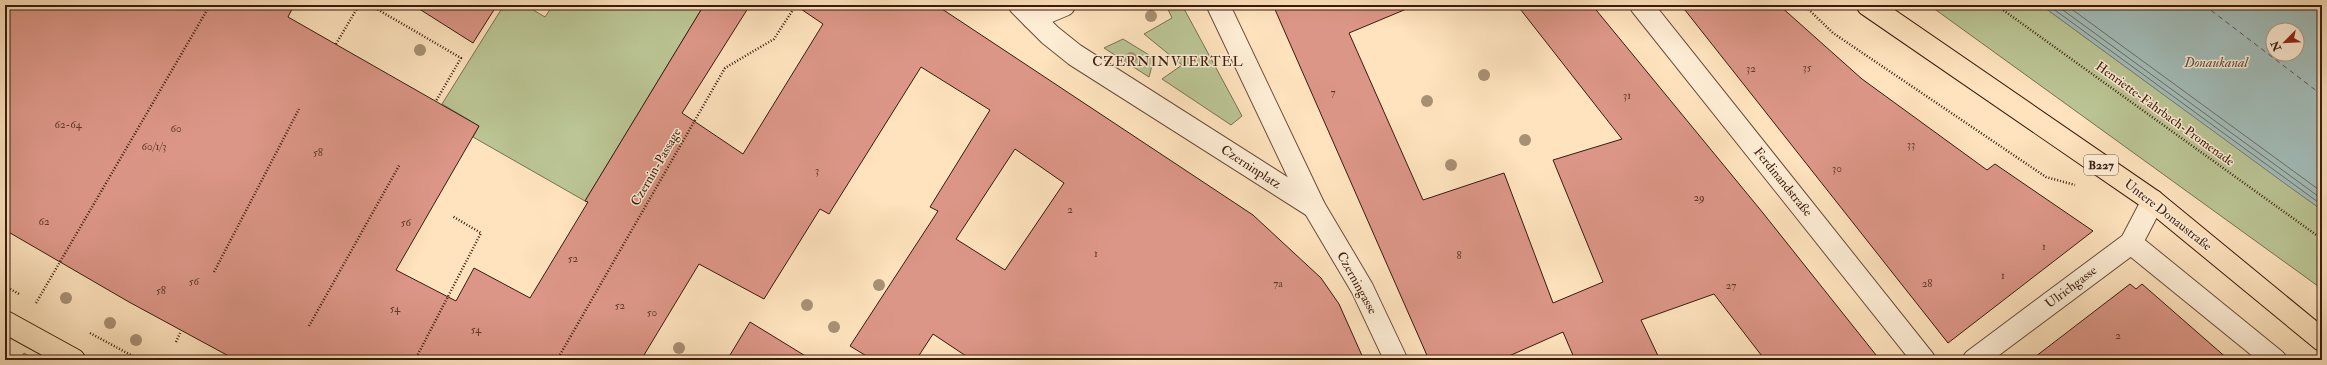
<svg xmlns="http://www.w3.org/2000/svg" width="2327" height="365" font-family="'IM FELL Double Pica',serif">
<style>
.green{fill:#bbc595;stroke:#7a7051}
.water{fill:#a2bdba;stroke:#787c75;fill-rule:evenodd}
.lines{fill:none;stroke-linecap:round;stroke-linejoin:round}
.shore{stroke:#6e6c64;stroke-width:1}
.ferry{stroke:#5e534a;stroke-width:1;stroke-dasharray:5 4;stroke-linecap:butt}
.building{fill:#dc9687;stroke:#3a1a0d;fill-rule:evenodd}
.minor-casing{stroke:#6b4c39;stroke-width:24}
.major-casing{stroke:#3a1a0d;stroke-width:24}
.path{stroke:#3a1a0d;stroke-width:2.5;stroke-dasharray:1 2;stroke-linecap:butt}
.minor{stroke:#feedd5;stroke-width:22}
.major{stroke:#fee3be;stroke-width:22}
.tree{fill:#a89073}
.labels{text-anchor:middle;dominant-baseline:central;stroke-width:3;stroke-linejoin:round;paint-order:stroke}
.number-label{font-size:11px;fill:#62392c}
.shield{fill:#feedd5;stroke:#755949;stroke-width:1}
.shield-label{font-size:12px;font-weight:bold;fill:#3a1a0d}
.street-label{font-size:13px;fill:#3a1a0d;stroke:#feedd5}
.neighbourhood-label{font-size:14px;letter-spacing:1px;fill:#3a1a0d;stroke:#feedd5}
.water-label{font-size:14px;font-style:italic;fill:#5e534a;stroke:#feedd5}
</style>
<rect width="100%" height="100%" fill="#fee3be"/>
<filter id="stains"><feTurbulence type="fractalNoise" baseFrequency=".005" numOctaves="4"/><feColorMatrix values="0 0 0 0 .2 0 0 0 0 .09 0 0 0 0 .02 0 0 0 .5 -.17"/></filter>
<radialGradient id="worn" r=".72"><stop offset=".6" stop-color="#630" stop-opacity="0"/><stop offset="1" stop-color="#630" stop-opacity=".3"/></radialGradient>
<g class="green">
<polygon points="504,5 525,5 545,17 553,5 704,5 585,201 473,137 479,126 442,104"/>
<polygon points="1166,5 1182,5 1242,116 1231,125 1162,79 1182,65 1144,34 1172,18"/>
<polygon points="1929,5 2041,5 2322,210 2322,289"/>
<polygon points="1123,39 1154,58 1149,77 1104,48"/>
<polygon points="24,353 36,360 19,360"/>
</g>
<path class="water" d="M 2041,5 L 2322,5 L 2322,210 L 2287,185 ZM 2273,30 L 2297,30 L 2297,54 L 2273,54 Z"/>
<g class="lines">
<g class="shore">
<polyline points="2048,5 2322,205"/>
<polyline points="2056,5 2322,199"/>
<polyline points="2066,5 2322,192"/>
</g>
<polyline class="ferry" points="2204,5 2322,95"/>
</g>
<g class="building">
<path d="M 5,5 L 294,5 L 288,17 L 479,126 L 396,270 L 456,301 L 474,268 L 530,298 L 588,202 L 585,201 L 704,5 L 750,5 L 682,113 L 743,154 L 823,24 L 795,5 L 936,5 L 1253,215 L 1321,278 L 1339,304 L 1364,360 L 972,360 L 933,334 L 916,360 L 873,360 L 850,346 L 938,211 L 930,207 L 990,110 L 921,67 L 829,214 L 820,209 L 764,299 L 699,264 L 641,360 L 236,360 L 129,302 L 5,230 ZM 1015,149 L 1064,183 L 1005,270 L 956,239 Z"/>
<polygon points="413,5 497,5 473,43"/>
<polygon points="1273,5 1416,5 1349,33 1423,200 1504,173 1553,303 1603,282 1553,160 1622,139 1517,5 1592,5 1763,213 1880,360 1765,360 1714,294 1641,320 1660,360 1575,360 1563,332 1500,360 1429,360"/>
<polygon points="1681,5 1779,5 1862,79 1987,170 1995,164 2093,231 1948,343"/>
<polygon points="2130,284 2136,289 2142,284 2229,360 2031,360"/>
<polygon points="750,322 812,360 727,360"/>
</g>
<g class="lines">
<g class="minor-casing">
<g id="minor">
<polyline points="1020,5 1050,35 1075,55 1314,207"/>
<polyline points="1218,5 1314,207 1362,288 1396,360"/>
<polyline points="1641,5 1924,360"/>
<polyline points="1033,18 1064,5"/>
<polyline points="2131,243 2275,360"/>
<polyline points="1974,360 2131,243 2153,201"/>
</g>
</g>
<g class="major-casing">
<g id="major">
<polyline points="1868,5 2153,201 2322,340"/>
<polyline points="5,322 74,360"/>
</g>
</g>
<g class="path">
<polyline points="370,5 461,58 436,101"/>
<polyline points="1804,5 1833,33 2046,177 2075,185"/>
<polyline points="1996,5 2322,239"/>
<polyline points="336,44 359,5"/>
<polyline points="214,272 299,109"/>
<polyline points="5,286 19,294"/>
<polyline points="36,303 210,5"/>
<polyline points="309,326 400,164"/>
<polyline points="90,333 140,360"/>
<polyline points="176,342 181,331"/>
<polyline points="415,360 481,233 452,216"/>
<polyline points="557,360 725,68 774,39 796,5"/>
</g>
<use href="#minor" class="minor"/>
<use href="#major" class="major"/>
</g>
<g class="tree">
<circle cx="1151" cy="16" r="6"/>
<circle cx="420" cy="50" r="6"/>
<circle cx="1131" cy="58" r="6"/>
<circle cx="1484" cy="75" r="6"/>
<circle cx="1427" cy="101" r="6"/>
<circle cx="1525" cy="140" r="6"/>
<circle cx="1451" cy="165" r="6"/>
<circle cx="879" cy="285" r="6"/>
<circle cx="66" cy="298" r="6"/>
<circle cx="807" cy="305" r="6"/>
<circle cx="110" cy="323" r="6"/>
<circle cx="834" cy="327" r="6"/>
<circle cx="136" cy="340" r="6"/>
<circle cx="679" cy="348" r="6"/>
</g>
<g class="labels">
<g class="number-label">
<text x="1807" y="67">35</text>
<text x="1751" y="68">32</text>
<text x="1333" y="92">7</text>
<text x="1627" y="95">31</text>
<text x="68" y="124">62-64</text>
<text x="176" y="128">60</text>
<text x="1911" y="144">33</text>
<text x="154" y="146">60/1/3</text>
<text x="318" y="152">58</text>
<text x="1837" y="168">30</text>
<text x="817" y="170">3</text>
<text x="1699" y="197">29</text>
<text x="1070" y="209">2</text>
<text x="44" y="221">62</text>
<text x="406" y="222">56</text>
<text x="2044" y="246">1</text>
<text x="1096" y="253">1</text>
<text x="1459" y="255">8</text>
<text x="573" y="258">52</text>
<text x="2003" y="275">1</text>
<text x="194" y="281">56</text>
<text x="1278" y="283">7a</text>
<text x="1927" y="283">28</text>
<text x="1731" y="285">27</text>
<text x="161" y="290">58</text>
<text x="620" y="305">52</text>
<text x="395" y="308">54</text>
<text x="652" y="312">50</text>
<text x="476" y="329">54</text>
<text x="2118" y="335">2</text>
</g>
<rect class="shield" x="2084" y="155" width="34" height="20" rx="3"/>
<g class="shield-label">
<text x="2101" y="165">B227</text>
</g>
<g class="street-label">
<text transform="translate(2165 114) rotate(36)">Henriette-Fahrbach-Promenade</text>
<text transform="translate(656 167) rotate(-60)">Czernin-Passage</text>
<text transform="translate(1251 167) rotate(33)">Czerninplatz</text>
<text transform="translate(1783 182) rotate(51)">Ferdinandstraße</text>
<text transform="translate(2168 215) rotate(38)">Untere Donaustraße</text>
<text transform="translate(1357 283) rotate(61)">Czerningasse</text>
<text transform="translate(2071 287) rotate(-37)">Ulrichgasse</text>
</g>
<g class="neighbourhood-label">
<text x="1168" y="61">CZERNINVIERTEL</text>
</g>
<g class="water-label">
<text x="2216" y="62">Donaukanal</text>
</g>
</g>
<rect width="2327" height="365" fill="none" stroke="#fee3be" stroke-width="20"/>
<rect x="6" y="6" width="2315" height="353" fill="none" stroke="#3a1a0d" stroke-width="2"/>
<rect x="10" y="10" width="2307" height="345" fill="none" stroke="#3a1a0d"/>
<g transform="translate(2285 42) rotate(246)"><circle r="19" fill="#feedd5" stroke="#b09985"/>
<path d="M0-3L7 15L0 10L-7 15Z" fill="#8f2418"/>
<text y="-6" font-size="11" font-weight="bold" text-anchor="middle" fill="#3a1a0d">N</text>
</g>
<rect width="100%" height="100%" filter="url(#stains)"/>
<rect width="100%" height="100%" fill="url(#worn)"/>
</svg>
